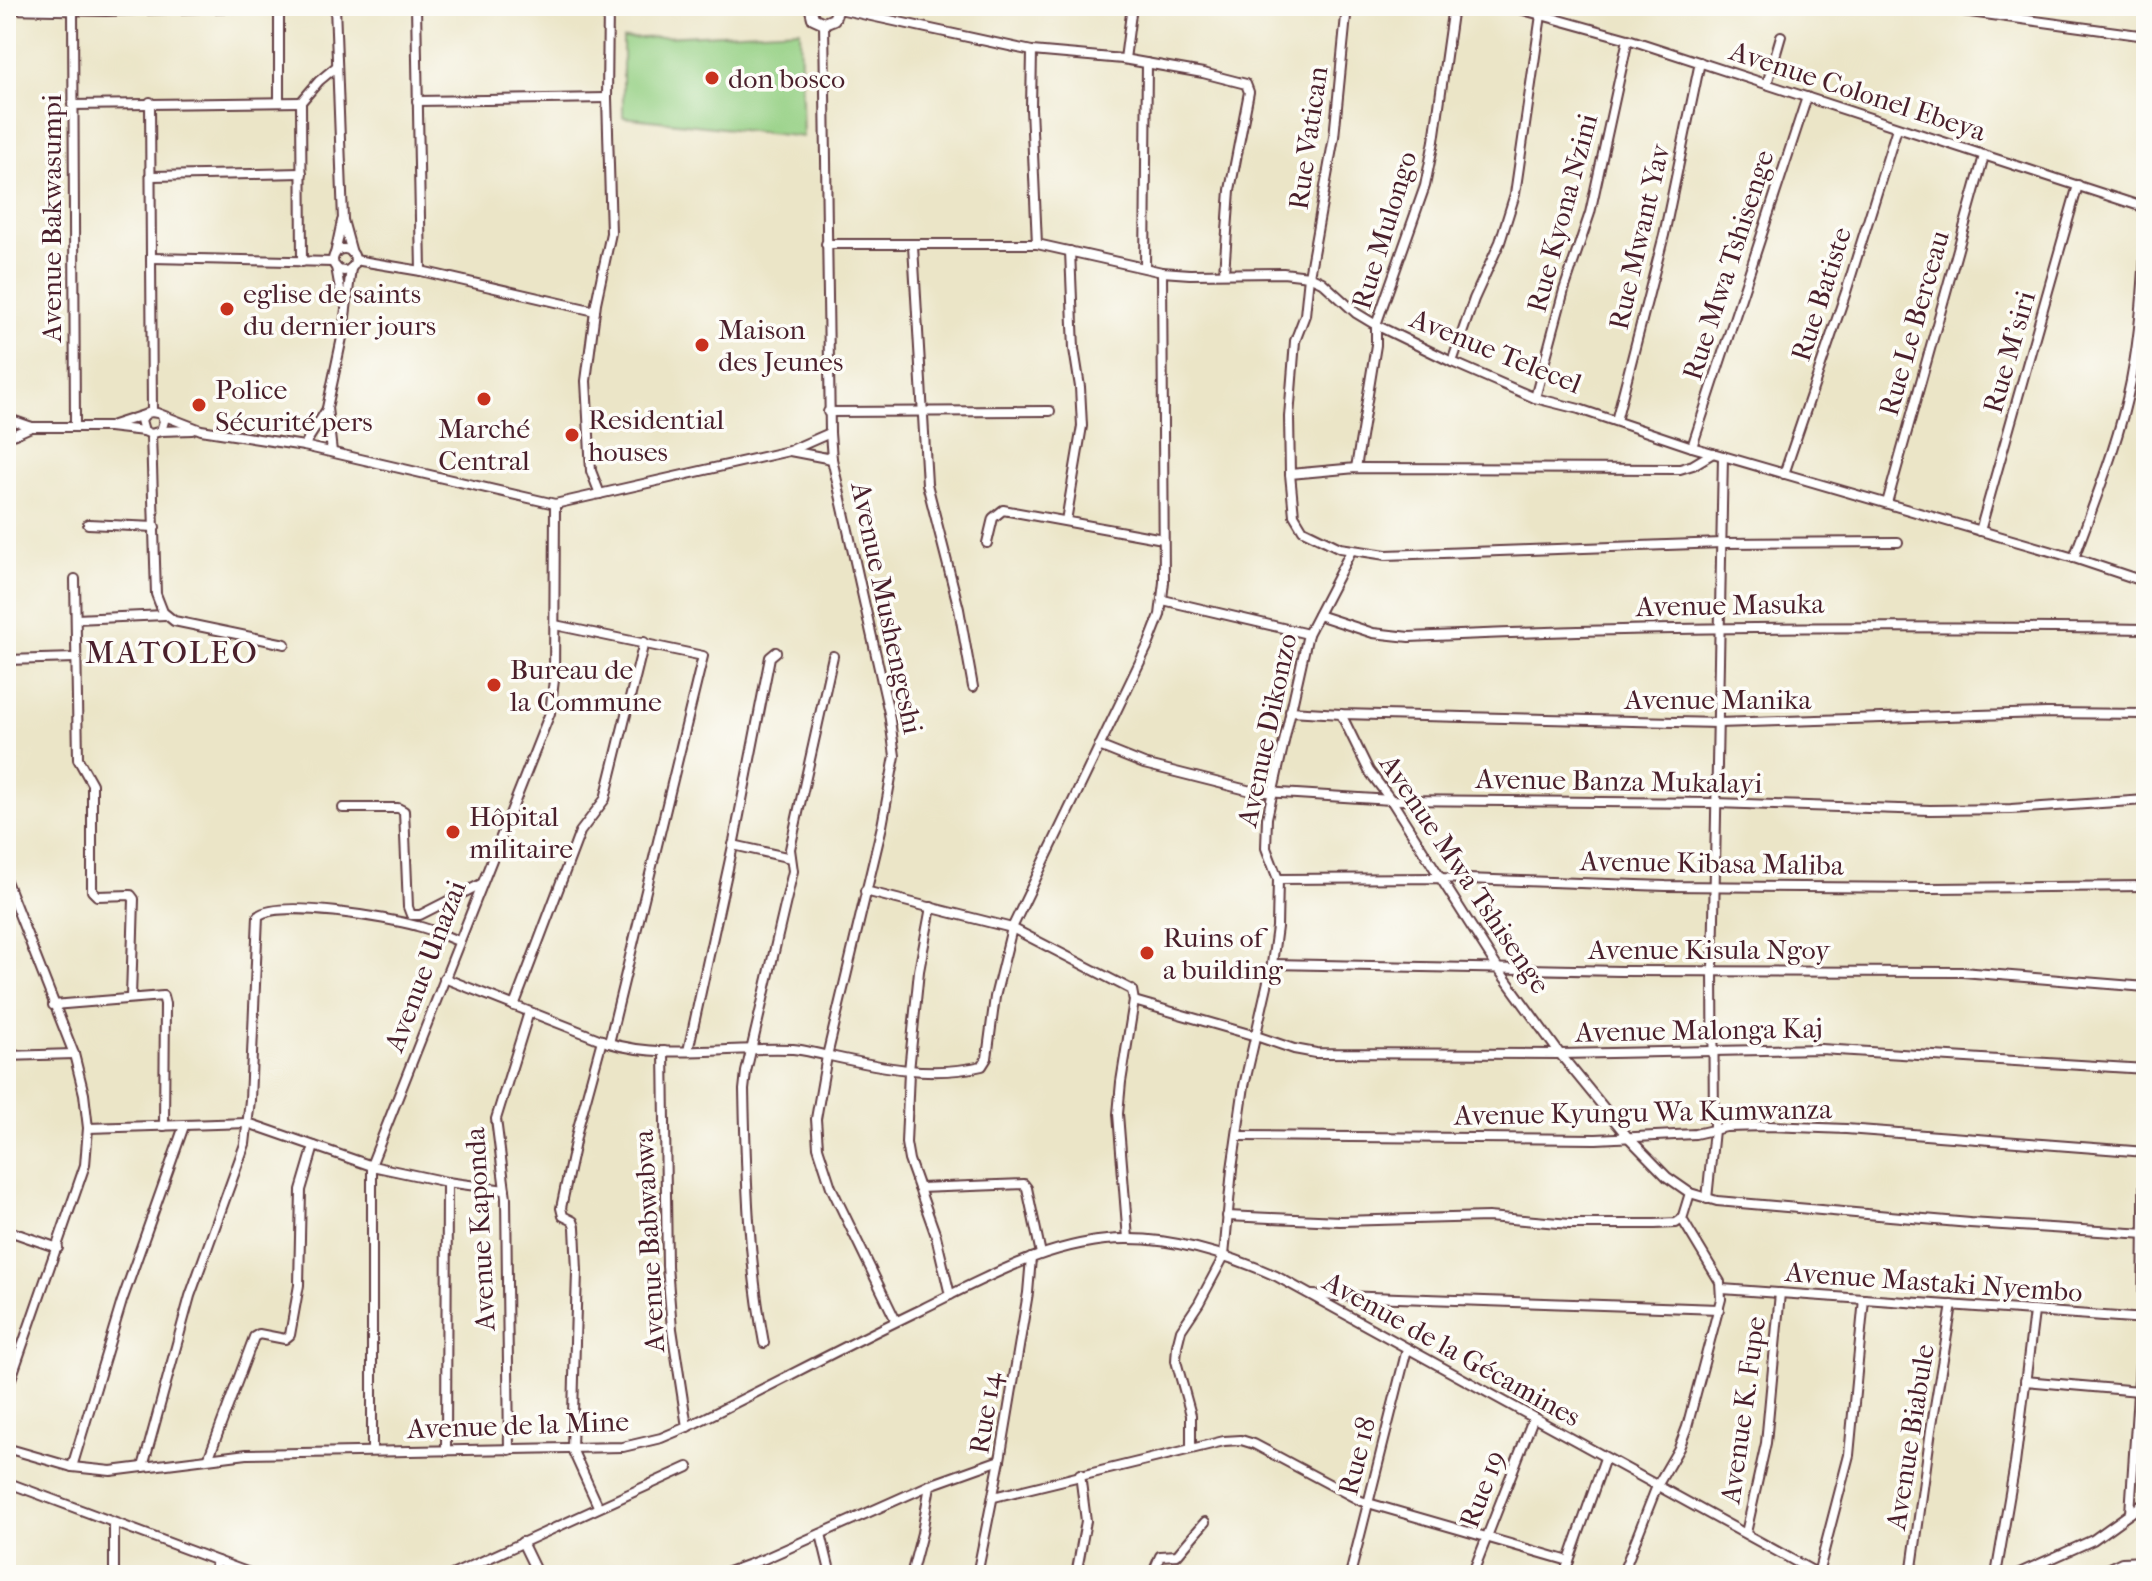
<svg xmlns="http://www.w3.org/2000/svg" width="2152" height="1581" font-family="'IM FELL French Canon',serif">
<style>
.green{fill:#95d084;stroke:#707858;stroke-width:2}
.lines{fill:none;stroke-linecap:round;stroke-linejoin:round}
.minor-casing{stroke:#623d42;stroke-width:12}
.tertiary-casing{stroke:#623d42;stroke-width:14}
.minor{stroke:#fff;stroke-width:8}
.tertiary{stroke:#fff;stroke-width:10}
.poi-dot{fill:#c8321e;stroke:#fdfcf7;stroke-width:3}
.labels{text-anchor:middle;dominant-baseline:central;stroke-width:7;stroke-linejoin:round;paint-order:stroke}
.poi-label{font-size:28px;fill:#4a1f2b;stroke:#fdfcf7;text-anchor:start}
.street-label{font-size:28px;fill:#4a1f2b;stroke:#fdfcf7}
.quarter-label{font-size:32px;letter-spacing:2px;fill:#4a1f2b;stroke:#fdfcf7}
</style>
<rect width="100%" height="100%" fill="#fdfcf7"/>
<filter id="ink" filterUnits="userSpaceOnUse"><feTurbulence type="fractalNoise" baseFrequency=".0125" numOctaves="2"/><feDisplacementMap in="SourceGraphic" scale="16" xChannelSelector="R" yChannelSelector="G"/><feConvolveMatrix kernelMatrix="1 2 1 2 8 2 1 2 1" color-interpolation-filters="sRGB"/></filter>
<filter id="wash" filterUnits="userSpaceOnUse"><feTurbulence type="fractalNoise" baseFrequency=".006" numOctaves="4" result="noise"/><feDisplacementMap in="SourceGraphic" scale="32" xChannelSelector="R" yChannelSelector="G"/><feGaussianBlur stdDeviation="1.8" result="paint"/><feColorMatrix in="noise" values="0 0 0 0 0 0 0 0 0 0 0 0 0 0 0 0 0 1.4 0 .05"/><feComposite in="paint" operator="in"/></filter>
<g filter="url(#wash)">
<rect width="100%" height="100%" fill="#ebe5c7"/>
<polygon class="green" points="800,30 803,137 623,117 623,39"/>
</g>
<g filter="url(#ink)">
<g class="lines">
<g class="minor-casing">
<g id="minor">
<polyline points="279,6 279,101"/>
<polyline points="335,6 343,220 352,253"/>
<polyline points="416,6 421,271"/>
<polyline points="1347,6 1334,137 1309,276 1305,315 1295,341 1289,417 1290,474 1294,515 1303,530 1340,548 1386,555 1722,543 1898,542"/>
<polyline points="1509,6 1628,39 2146,208"/>
<polyline points="1926,6 2146,36"/>
<polyline points="839,9 1032,51 1123,59 1203,73 1246,84 1249,92 1230,190 1224,273"/>
<polyline points="73,10 75,426"/>
<polyline points="824,23 830,433 832,459 889,713 895,756 882,826 827,1056 816,1119 818,1147 831,1187 896,1321"/>
<polyline points="1032,51 1031,108 1037,244"/>
<polyline points="1125,59 1132,6"/>
<polyline points="1767,84 1781,36"/>
<polyline points="417,101 607,98"/>
<polyline points="150,102 152,412"/>
<polyline points="72,105 301,102"/>
<polyline points="152,176 302,173"/>
<polyline points="826,244 1037,244 1162,272 1190,274 1283,273 1309,276 1322,282 1356,313 1376,325 1452,362 1535,398 1579,409 1692,447 2074,558 2146,582"/>
<polyline points="913,246 927,484 959,609 973,687"/>
<circle cx="344" cy="260" r="11"/>
<polyline points="335,254 342,221"/>
<polyline points="152,258 333,262"/>
<polyline points="355,260 421,271 595,311"/>
<polyline points="302,262 301,102 319,81 337,66"/>
<polyline points="336,267 342,301"/>
<polyline points="1145,267 1147,63"/>
<polyline points="1452,362 1474,299 1500,242 1515,194 1541,15"/>
<polyline points="1535,398 1564,290 1590,213 1628,39"/>
<polyline points="828,412 1050,411"/>
<path d="M 162,416 L 164,421 L 161,431 L 151,434 L 144,431 L 141,420 C 145,413 149,411 157,413 L 201,430 L 304,446 L 555,504 L 789,451 L 830,433"/>
<polyline points="6,418 32,427 109,427 144,431"/>
<polyline points="1616,421 1664,235 1700,62"/>
<polyline points="113,425 144,415"/>
<polyline points="161,431 192,430"/>
<polyline points="151,434 156,594 163,612 174,621 285,644"/>
<polyline points="6,438 31,427"/>
<polyline points="304,446 327,409"/>
<polyline points="1692,447 1807,97"/>
<polyline points="790,451 832,459"/>
<polyline points="332,452 327,408 343,333 351,268"/>
<polyline points="1356,468 1376,345 1376,325 1425,186 1434,141 1453,6"/>
<polyline points="1290,474 1356,468 1680,469 1693,465 1713,453"/>
<polyline points="1784,474 1846,292 1897,128"/>
<polyline points="600,494 591,471 586,381 596,303 611,233 607,98 608,6"/>
<polyline points="1887,503 1984,156"/>
<polyline points="1066,521 1082,426 1080,387 1074,349 1070,251"/>
<polyline points="88,524 155,527"/>
<polyline points="1980,531 2078,185"/>
<polyline points="987,543 993,518 1003,510 1163,539"/>
<path d="M 2074,558 C 2095,500 2119,442 2131,381 C 2140,335 2143,287 2146,239"/>
<polyline points="75,579 78,759 92,784 92,891 97,896 131,895 134,899 131,997"/>
<polyline points="1163,600 1308,634"/>
<path d="M 1318,615 L 1373,633 L 1409,637 C 1655,626 1900,626 2146,629"/>
<polyline points="76,619 165,615"/>
<polyline points="555,625 703,656 609,1043"/>
<polyline points="6,660 76,658"/>
<polyline points="1290,711 1341,714 1718,723 2047,713 2146,714"/>
<polyline points="1341,714 1369,771 1391,800 1499,970 1560,1054 1627,1136 1667,1177 1690,1193 1717,1201 1970,1223 2146,1234"/>
<polyline points="1099,746 1144,764 1251,791 1391,800 1716,803 1930,810 2011,809 2146,800"/>
<polyline points="343,808 398,808 404,811 408,907 411,915 420,915 481,884"/>
<polyline points="733,845 791,858"/>
<polyline points="1278,879 1439,878 1666,886 1932,888 2146,886"/>
<polyline points="6,881 74,1054 84,1094 88,1128 85,1165 6,1393"/>
<polyline points="865,891 1012,928 1132,990 1134,1001 1121,1082 1118,1114 1128,1239"/>
<polyline points="931,907 919,971 909,1071 906,1143 909,1160 936,1236 950,1295"/>
<polyline points="1272,964 1621,971 1962,972 2146,987"/>
<path d="M 444,978 L 609,1043 C 664,1060 735,1046 793,1049 C 806,1050 817,1054 830,1056 C 880,1067 931,1078 982,1066 L 987,1058 L 995,997 L 1012,928 L 1149,643 L 1160,615 L 1164,582 L 1162,272"/>
<polyline points="1134,1001 1256,1036 1294,1049 1316,1053 1560,1054 1821,1049 2146,1069"/>
<polyline points="53,1005 163,996 165,1004 164,1126"/>
<polyline points="514,1006 580,832 605,799 644,642"/>
<polyline points="664,1051 667,1266 672,1329 687,1427"/>
<polyline points="688,1051 734,841 770,657 776,652"/>
<polyline points="6,1056 74,1054"/>
<polyline points="88,1128 248,1123 372,1166 447,1182 505,1190"/>
<polyline points="1237,1136 1596,1139 1695,1134 1726,1127 1767,1126 1846,1129 2146,1152"/>
<polyline points="919,1188 1024,1184 1027,1188 1041,1254"/>
<polyline points="1707,1199 1714,1130 1713,970 1723,456"/>
<polyline points="1227,1216 1340,1221 1488,1217 1570,1224 1655,1224 1676,1223 1682,1219 1690,1193"/>
<polyline points="6,1230 58,1248"/>
<polyline points="1722,1289 2146,1319"/>
<polyline points="1312,1295 1719,1309"/>
<path d="M 764,1343 C 748,1258 746,1177 744,1090 L 746,1072 L 793,871 L 790,849 L 833,656"/>
<polyline points="2025,1381 2139,1391"/>
<path d="M 6,1448 L 72,1467 L 111,1471 L 247,1454 L 623,1447 L 661,1438 L 687,1427 C 766,1388 843,1347 922,1309 C 987,1277 1055,1238 1129,1239 C 1179,1239 1231,1256 1276,1276 L 1820,1575"/>
<polyline points="1191,1448 1191,1415 1176,1361 1177,1346 1181,1330 1199,1303 1224,1256 1232,1169 1244,1086 1272,964 1277,927 1278,879 1266,848 1267,818 1308,634 1351,551"/>
<polyline points="509,1450 506,1198 496,1119 529,1012"/>
<polyline points="372,1451 372,1163 550,713 554,680 555,504"/>
<polyline points="446,1451 447,1182"/>
<polyline points="209,1457 254,1337 259,1334 285,1339 290,1335 299,1285 301,1190 314,1146"/>
<polyline points="72,1467 122,1301 184,1126"/>
<path d="M 143,1467 L 190,1296 L 245,1144 L 250,1100 L 258,916 C 279,899 388,918 417,926 C 431,929 445,936 458,941"/>
<polyline points="6,1482 255,1575"/>
<polyline points="994,1497 1224,1441 1241,1440 1254,1444 1361,1501 1569,1561"/>
<polyline points="598,1506 572,1449 577,1271 575,1227 573,1221 563,1216 561,1208 578,1128 602,1040"/>
<polyline points="2130,1513 2143,1319 2146,1001"/>
<polyline points="1746,1533 1766,1443 1780,1293"/>
<polyline points="821,1534 831,1575"/>
<polyline points="522,1542 538,1575"/>
<polyline points="1818,1574 1849,1455 1864,1299"/>
<polyline points="114,1575 114,1524"/>
<polyline points="213,1575 217,1561"/>
<polyline points="452,1575 688,1467"/>
<polyline points="720,1575 764,1559 930,1485 1000,1460"/>
<polyline points="911,1575 922,1533 930,1485"/>
<polyline points="977,1575 1000,1460 1028,1293 1031,1258"/>
<polyline points="1076,1575 1086,1521 1080,1474"/>
<polyline points="1152,1575 1160,1556 1177,1555 1205,1522"/>
<polyline points="1350,1575 1407,1349"/>
<polyline points="1472,1575 1533,1419"/>
<polyline points="1564,1575 1605,1458"/>
<polyline points="1622,1575 1657,1486 1679,1448 1687,1427 1721,1299 1720,1282 1682,1219"/>
<polyline points="1911,1575 1931,1430 1952,1305"/>
<polyline points="1996,1575 2015,1464 2034,1312"/>
<polyline points="2015,1575 2093,1540 2146,1502"/>
<polyline points="2094,1575 2122,1562 2146,1561"/>
</g>
</g>
<g class="tertiary-casing">
<g id="tertiary">
<polyline points="810,6 813,18 824,23 834,19 839,6"/>
<polyline points="6,8 106,10 233,6"/>
</g>
</g>
<use href="#minor" class="minor"/>
<use href="#tertiary" class="tertiary"/>
</g>
</g>
<g class="poi-dot">
<circle cx="712" cy="78" r="8"/>
<circle cx="227" cy="309" r="8"/>
<circle cx="702" cy="345" r="8"/>
<circle cx="484" cy="399" r="8"/>
<circle cx="199" cy="405" r="8"/>
<circle cx="572" cy="435" r="8"/>
<circle cx="494" cy="685" r="8"/>
<circle cx="453" cy="832" r="8"/>
<circle cx="1147" cy="953" r="8"/>
</g>
<g class="labels">
<g class="poi-label">
<text x="728" y="78">don bosco</text>
<text x="243" y="293">eglise de saints<tspan x="243" dy="32">du dernier jours</tspan></text>
<text x="718" y="329">Maison<tspan x="718" dy="32">des Jeunes</tspan></text>
<text x="215" y="389">Police<tspan x="215" dy="32">Sécurité pers</tspan></text>
<text x="588" y="419">Residential<tspan x="588" dy="32">houses</tspan></text>
<text x="484" y="428" text-anchor="middle">Marché<tspan x="484" dy="32">Central</tspan></text>
<text x="510" y="669">Bureau de<tspan x="510" dy="32">la Commune</tspan></text>
<text x="469" y="816">Hôpital<tspan x="469" dy="32">militaire</tspan></text>
<text x="1163" y="937">Ruins of<tspan x="1163" dy="32">a building</tspan></text>
</g>
<g class="street-label">
<text transform="translate(1858 91) rotate(18)">Avenue Colonel Ebeya</text>
<text transform="translate(1308 138) rotate(-82)">Rue Vatican</text>
<text transform="translate(1562 213) rotate(-75)">Rue Kyona Nzini</text>
<text transform="translate(51 218) rotate(-90)">Avenue Bakwasumpi</text>
<text transform="translate(1384 230) rotate(-73)">Rue Mulongo</text>
<text transform="translate(1639 237) rotate(-77)">Rue Mwant Yav</text>
<text transform="translate(1728 265) rotate(-72)">Rue Mwa Tshisenge</text>
<text transform="translate(1821 294) rotate(-72)">Rue Batiste</text>
<text transform="translate(1914 323) rotate(-74)">Rue Le Berceau</text>
<text transform="translate(1496 351) rotate(22)">Avenue Telecel</text>
<text transform="translate(2009 352) rotate(-74)">Rue M'siri</text>
<text transform="translate(1730 605) rotate(-1)">Avenue Masuka</text>
<text transform="translate(887 608) rotate(78)">Avenue Mushengeshi</text>
<text x="1718" y="699">Avenue Manika</text>
<text transform="translate(1267 730) rotate(-78)">Avenue Dikonzo</text>
<text transform="translate(1619 781) rotate(1)">Avenue Banza Mukalayi</text>
<text transform="translate(1712 863) rotate(1)">Avenue Kibasa Maliba</text>
<text transform="translate(1465 874) rotate(56)">Avenue Mwa Tshisenge</text>
<text x="1709" y="949">Avenue Kisula Ngoy</text>
<text transform="translate(425 966) rotate(-69)">Avenue Unazai</text>
<text transform="translate(1699 1030) rotate(-1)">Avenue Malonga Kaj</text>
<text transform="translate(1643 1112) rotate(-1)">Avenue Kyungu Wa Kumwanza</text>
<text transform="translate(480 1229) rotate(-93)">Avenue Kaponda</text>
<text transform="translate(649 1241) rotate(-93)">Avenue Babwabwa</text>
<text transform="translate(1934 1282) rotate(4)">Avenue Mastaki Nyembo</text>
<text transform="translate(1452 1349) rotate(29)">Avenue de la Gécamines</text>
<text transform="translate(1743 1410) rotate(-82)">Avenue K. Fupe</text>
<text transform="translate(985 1413) rotate(-81)">Rue 14</text>
<text transform="translate(518 1425) rotate(-2)">Avenue de la Mine</text>
<text transform="translate(1910 1437) rotate(-81)">Avenue Biabule</text>
<text transform="translate(1357 1456) rotate(-76)">Rue 18</text>
<text transform="translate(1482 1489) rotate(-69)">Rue 19</text>
</g>
<g class="quarter-label">
<text x="172" y="652">MATOLEO</text>
</g>
</g>
<rect width="2152" height="1581" fill="none" stroke="#fdfcf7" stroke-width="32"/>
</svg>
